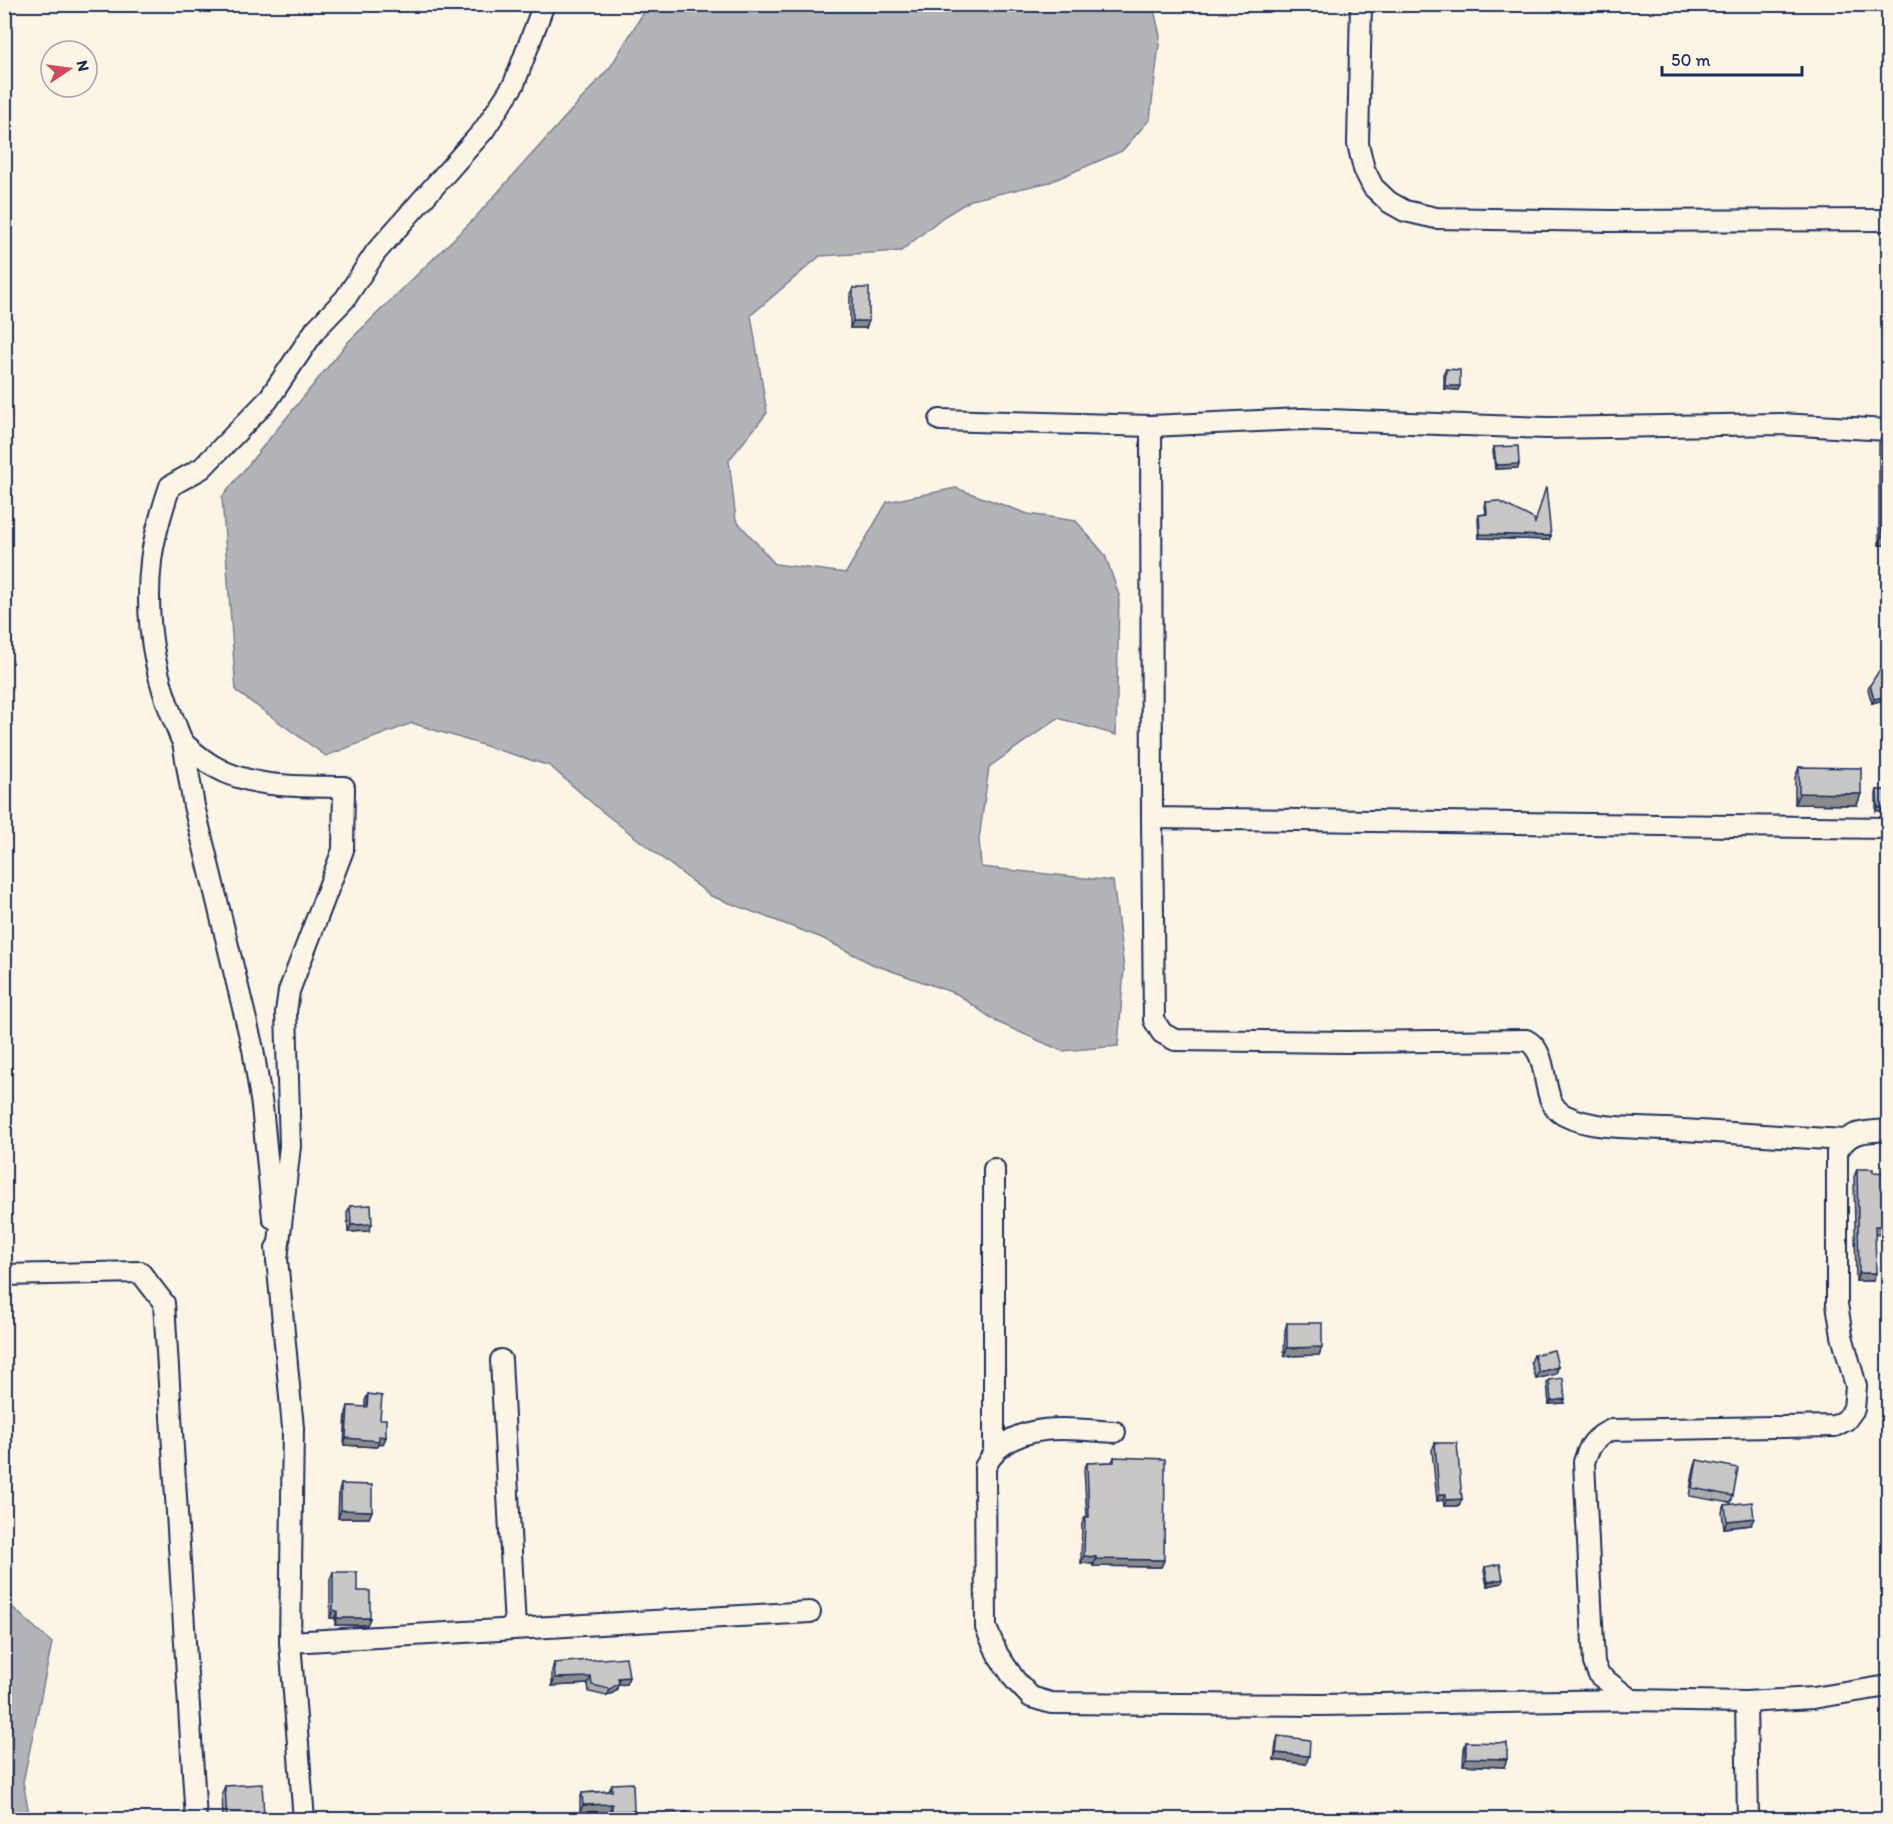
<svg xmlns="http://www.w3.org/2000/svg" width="1893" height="1824" font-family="Itim,sans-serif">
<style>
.water{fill:#b2b4b8;stroke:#767f94;stroke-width:1.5}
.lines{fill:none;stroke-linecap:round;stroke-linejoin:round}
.minor-casing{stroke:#1b2f5e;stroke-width:24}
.minor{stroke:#fcf5e5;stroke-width:20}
.wall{fill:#acabaa;stroke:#1b2f5e;stroke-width:1.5}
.shaded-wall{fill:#8c8b8b;stroke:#1b2f5e;stroke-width:1.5}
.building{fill:#c8c7c6;stroke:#1b2f5e;stroke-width:1.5}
</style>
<rect width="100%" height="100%" fill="#fcf5e5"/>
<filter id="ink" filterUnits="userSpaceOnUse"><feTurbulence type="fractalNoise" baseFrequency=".0167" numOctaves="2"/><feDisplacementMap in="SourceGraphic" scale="12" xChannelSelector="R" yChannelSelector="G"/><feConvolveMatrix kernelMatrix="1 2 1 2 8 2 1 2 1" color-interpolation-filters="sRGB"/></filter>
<g filter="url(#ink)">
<g class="water">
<polygon points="648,5 1153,5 1160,36 1150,119 1122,151 1050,182 971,200 943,217 901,251 820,256 751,315 767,413 729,460 736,520 775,564 846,573 887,502 956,488 1028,514 1076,521 1105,555 1119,595 1116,735 1058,718 989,767 979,839 981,867 1113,881 1124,969 1118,1046 1062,1051 997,1022 957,994 872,964 822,938 711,896 599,809 550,766 412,723 326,756 236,691 222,497 349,341 473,220 611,66"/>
<polygon points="11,1606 52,1643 23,1782 30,1819 5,1819 4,1608"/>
</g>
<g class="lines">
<g class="minor-casing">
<g id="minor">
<polyline points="1361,4 1358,144 1364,169 1373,187 1389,202 1405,211 1436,218 1610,221 1888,220"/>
<polyline points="940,420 1151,426 1301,419 1547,428 1781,424 1888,430"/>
<polyline points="1151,426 1152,818 1888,828"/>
<polyline points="183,742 194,806 253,1049 262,1106 273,1218"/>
<path d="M 1152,818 L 1154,1020 L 1162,1033 L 1175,1040 L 1346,1042 L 1526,1040 C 1553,1054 1537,1101 1564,1115 C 1593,1130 1635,1127 1667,1129 C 1726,1133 1785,1136 1844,1140"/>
<polyline points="994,1169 994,1454"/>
<polyline points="276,1248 293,1428 290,1642 304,1820"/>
<path d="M 277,1260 L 290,1146 L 286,1012 L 289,991 L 343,850 L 344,787 C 303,786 253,789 215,767 C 206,762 190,750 183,742 C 179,736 177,727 174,721 C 153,670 145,615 151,561 C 154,535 162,510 170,486 L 202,468 L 268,400 L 316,329 L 345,299 L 376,252 L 484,130 L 514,84 L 544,4"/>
<polyline points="4,1275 140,1272 164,1303 196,1820"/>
<polyline points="501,1360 515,1628"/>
<path d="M 1115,1432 C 1078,1430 1030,1421 999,1448 C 993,1452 989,1461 985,1467 L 986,1628 L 998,1655 L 1015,1680 L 1031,1697 L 1051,1703 L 1320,1705 L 1631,1700 L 1746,1702"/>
<polyline points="290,1642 810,1612"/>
<path d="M 1631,1700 L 1599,1675 L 1594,1663 L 1584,1462 C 1589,1446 1595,1437 1611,1430 L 1835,1426 L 1846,1420 L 1854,1409 L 1856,1386 L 1842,1336 L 1837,1304 L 1837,1152 C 1850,1129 1865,1132 1888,1130"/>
<polyline points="1748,1820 1746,1702 1813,1698 1888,1686"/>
</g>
</g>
<use href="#minor" class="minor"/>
</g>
<g class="wall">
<polygon points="853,288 866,328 850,328 850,295"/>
<polygon points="1446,369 1458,390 1444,389 1444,373"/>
<polygon points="1884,428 1888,428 1888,545 1879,545 1879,443"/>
<polygon points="1494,447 1519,464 1518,468 1495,469 1493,451"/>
<polygon points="1486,502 1535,523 1549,540 1479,538 1478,518 1479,515 1486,514 1485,505"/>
<polygon points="1870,685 1887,699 1872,703 1868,689"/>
<polygon points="1799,767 1861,794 1857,805 1795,804 1795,778"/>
<polygon points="1877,790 1888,790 1876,811 1876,794"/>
<polygon points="1857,1169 1873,1281 1856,1281 1854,1177"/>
<polygon points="350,1206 369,1231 348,1232 347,1213"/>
<polygon points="1287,1323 1322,1347 1319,1355 1284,1356 1285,1330"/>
<polygon points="1534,1355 1558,1367 1556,1374 1536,1379 1531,1362"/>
<polygon points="1549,1380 1564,1403 1549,1404 1547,1383"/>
<polygon points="368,1394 380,1419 386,1437 383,1444 378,1443 377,1447 344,1445 346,1413 348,1406 365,1407 365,1401"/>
<polygon points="1435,1443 1462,1499 1459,1506 1444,1506 1443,1500 1437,1501 1432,1450"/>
<polygon points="1114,1457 1164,1560 1161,1567 1093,1566 1094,1564 1081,1563 1082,1524 1085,1517 1087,1517 1084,1470 1087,1463 1112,1462"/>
<polygon points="1697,1460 1733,1496 1731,1503 1689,1496 1694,1468"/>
<polygon points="341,1484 372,1511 369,1518 338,1518 339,1491"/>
<polygon points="1725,1505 1751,1525 1724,1528 1722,1512"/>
<polygon points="1485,1567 1502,1583 1487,1586 1484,1571"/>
<polygon points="333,1572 357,1591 370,1618 367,1625 335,1625 335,1618 330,1618 330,1579"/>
<polygon points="554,1663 629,1677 626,1684 618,1685 616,1691 607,1696 589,1692 588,1684 552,1686 552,1670"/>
<polygon points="1278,1736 1306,1764 1274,1760 1276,1743"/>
<polygon points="1466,1742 1504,1767 1463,1765 1464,1749"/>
<polygon points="612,1784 634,1811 631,1818 610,1819 609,1812 580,1812 580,1800 582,1793 609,1791"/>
<polygon points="225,1786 262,1820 223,1820 222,1793"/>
</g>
<g class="shaded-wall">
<polygon points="853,321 869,321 866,328 850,328"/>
<polygon points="1445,386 1460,386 1458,390 1444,389"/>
<polygon points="1519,464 1518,468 1495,469 1496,465"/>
<polygon points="1884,531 1888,531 1888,545 1879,545"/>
<polygon points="1480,534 1551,536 1549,540 1479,538"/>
<polygon points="1888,696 1887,699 1872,703 1874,699"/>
<polygon points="1799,793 1861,794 1857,805 1795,804"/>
<polygon points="1878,807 1888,807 1888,811 1876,811"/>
<polygon points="372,1224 369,1231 348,1232 351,1225"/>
<polygon points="1875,1226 1888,1226 1888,1234 1872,1235"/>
<polygon points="1859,1273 1876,1273 1873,1281 1856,1281"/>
<polygon points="1322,1347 1319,1355 1284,1356 1287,1348"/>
<polygon points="1558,1367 1556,1374 1536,1379 1539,1372"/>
<polygon points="1565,1399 1564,1403 1549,1404 1551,1401"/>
<polygon points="379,1436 386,1437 383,1444 378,1443 377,1447 344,1445 346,1438"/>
<polygon points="1439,1494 1446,1494 1443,1500 1437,1501"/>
<polygon points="1462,1499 1459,1506 1444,1506 1446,1500"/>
<polygon points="341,1510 372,1511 369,1518 338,1518"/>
<polygon points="1754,1518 1751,1525 1724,1528 1727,1521"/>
<polygon points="1084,1556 1096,1557 1094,1564 1081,1563"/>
<polygon points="1096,1559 1164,1560 1161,1567 1093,1566"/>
<polygon points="1503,1579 1502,1583 1487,1586 1488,1582"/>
<polygon points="333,1610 337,1611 335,1618 330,1618"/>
<polygon points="337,1618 370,1618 367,1625 335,1625"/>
<polygon points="591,1677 588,1684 552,1686 555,1678"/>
<polygon points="629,1677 626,1684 618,1685 616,1691 607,1696 610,1689 618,1678"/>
<polygon points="1276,1753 1309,1756 1306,1764 1274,1760"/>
<polygon points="1466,1758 1507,1759 1504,1767 1463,1765"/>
<polygon points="612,1804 609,1812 580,1812 583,1805"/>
<polygon points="612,1811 634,1811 631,1818 610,1819"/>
</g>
<g class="building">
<rect x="853" y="288" width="16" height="33"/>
<polygon points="1446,369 1460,370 1460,386 1445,386"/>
<rect x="1884" y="428" width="4" height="103"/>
<polygon points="1518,446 1519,464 1496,465 1494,447"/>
<polygon points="1546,487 1551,536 1480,534 1479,515 1487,514 1486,502 1498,501 1534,519 1535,523"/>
<polygon points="1882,666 1888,696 1874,699 1870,685"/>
<polygon points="1799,767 1861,768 1861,794 1799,793"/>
<polygon points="1877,790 1888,790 1888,807 1878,807"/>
<polygon points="1857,1169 1873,1169 1873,1172 1888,1173 1888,1226 1875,1226 1876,1273 1859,1273"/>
<polygon points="371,1205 372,1224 351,1225 350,1206"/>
<polygon points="1287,1323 1322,1323 1322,1347 1287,1348"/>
<polygon points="1554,1350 1558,1367 1539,1372 1534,1355"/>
<polygon points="1563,1378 1565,1399 1551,1401 1549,1380"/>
<polygon points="368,1394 382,1396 380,1419 386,1419 386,1437 379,1436 379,1441 346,1438 348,1406 367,1407"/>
<polygon points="1435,1443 1457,1443 1462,1499 1446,1500 1446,1494 1439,1494"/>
<polygon points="1114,1457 1165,1459 1164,1560 1096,1559 1096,1557 1084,1556 1085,1517 1089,1517 1087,1463 1114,1462"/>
<polygon points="1697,1460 1738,1468 1733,1496 1692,1488"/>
<polygon points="341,1484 372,1485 372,1511 341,1510"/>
<polygon points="1752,1502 1754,1518 1727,1521 1725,1505"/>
<polygon points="1500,1564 1503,1579 1488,1582 1485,1567"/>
<polygon points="333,1572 357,1572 357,1591 370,1591 370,1618 337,1618 337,1611 333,1610"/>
<polygon points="626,1657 629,1677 618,1678 619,1683 610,1689 592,1685 591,1677 555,1678 554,1663"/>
<polygon points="1278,1736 1310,1740 1309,1756 1276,1753"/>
<polygon points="1466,1742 1507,1743 1507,1759 1466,1758"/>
<polygon points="633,1783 634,1811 612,1811 612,1804 583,1805 582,1793 612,1791 612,1784"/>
<polygon points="262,1784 264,1815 261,1816 261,1820 227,1820 225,1786"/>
<polygon points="688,1812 688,1820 646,1820 646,1815"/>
</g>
</g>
<rect width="1893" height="1824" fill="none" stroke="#fcf5e5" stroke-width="24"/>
<rect x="12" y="12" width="1869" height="1800" fill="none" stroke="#1b2f5e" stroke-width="2" filter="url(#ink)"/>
<g transform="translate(69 69) rotate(77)"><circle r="28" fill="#fcf5e5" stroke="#a2a6af" stroke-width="1.5"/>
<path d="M0-4.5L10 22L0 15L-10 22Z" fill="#d1495b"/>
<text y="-9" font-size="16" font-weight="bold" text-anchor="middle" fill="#1b2f5e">N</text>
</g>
<path d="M1662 66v9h140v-9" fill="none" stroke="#1b2f5e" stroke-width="3"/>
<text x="1671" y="66" font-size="18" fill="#1b2f5e" stroke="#fcf5e5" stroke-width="4.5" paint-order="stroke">50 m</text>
</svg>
